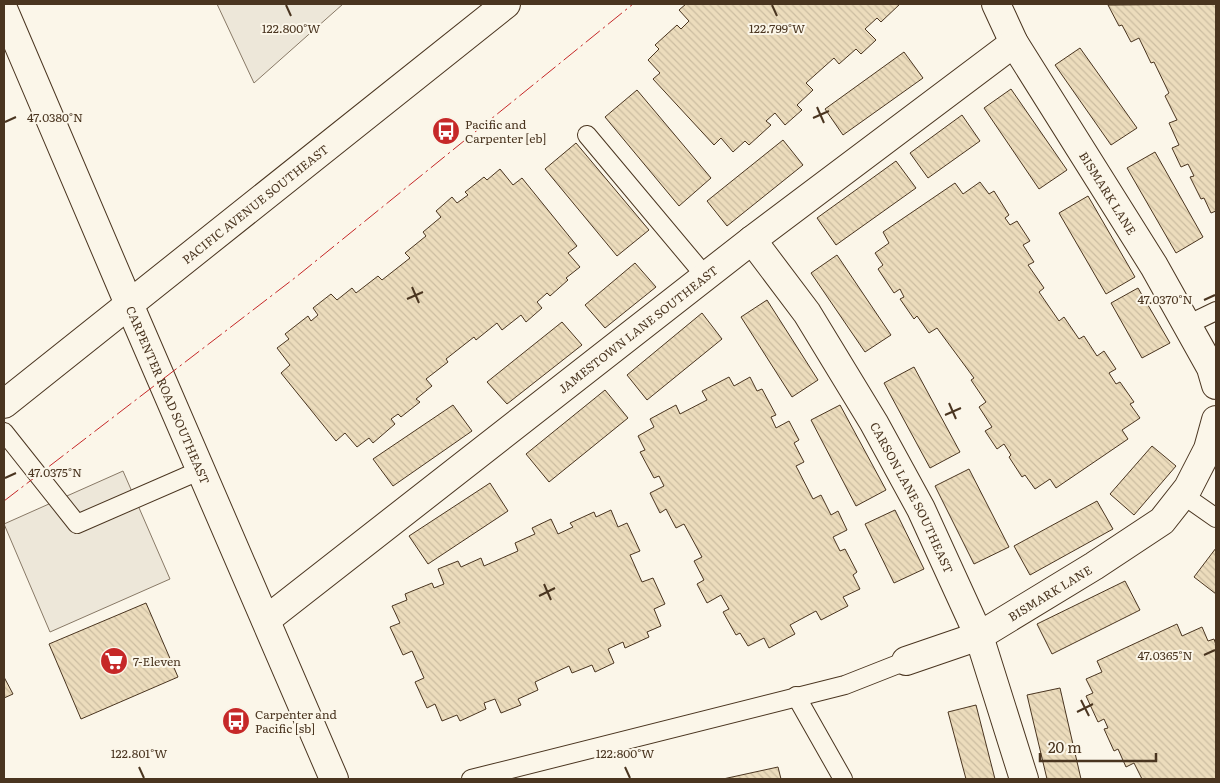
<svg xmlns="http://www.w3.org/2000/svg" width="1220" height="783" font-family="Literata,serif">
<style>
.parking{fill:#ede7d9;stroke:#887966}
.building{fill:url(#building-back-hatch);stroke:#4a3520}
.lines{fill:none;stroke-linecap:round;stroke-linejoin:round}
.service-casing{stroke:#4a3520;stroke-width:20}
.minor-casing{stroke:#4a3520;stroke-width:30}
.tertiary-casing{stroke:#4a3520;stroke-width:30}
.secondary-casing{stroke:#4a3520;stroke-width:30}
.service{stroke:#fbf6e9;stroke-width:18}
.minor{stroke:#fbf6e9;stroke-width:28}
.tertiary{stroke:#fbf6e9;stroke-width:28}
.secondary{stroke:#fbf6e9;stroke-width:28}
.power{stroke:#c62828;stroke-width:1;stroke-dasharray:18 4 2.5 4;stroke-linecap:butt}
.ticks{fill:none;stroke:#4a3520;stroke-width:2}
.labels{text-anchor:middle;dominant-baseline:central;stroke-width:4;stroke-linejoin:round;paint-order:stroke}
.poi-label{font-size:12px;fill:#4a3520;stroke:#fbf6e9;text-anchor:start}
.street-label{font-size:12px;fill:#4a3520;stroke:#fbf6e9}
.ticks-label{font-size:12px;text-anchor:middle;fill:#4a3520;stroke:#fbf6e9;stroke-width:4;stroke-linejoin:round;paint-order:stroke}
</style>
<defs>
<pattern id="building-back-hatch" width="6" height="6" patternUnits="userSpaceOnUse" patternTransform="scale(1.25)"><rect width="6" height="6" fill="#ecdcbc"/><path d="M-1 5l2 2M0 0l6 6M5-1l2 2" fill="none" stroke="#ccbda1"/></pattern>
</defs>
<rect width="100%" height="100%" fill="#fbf6e9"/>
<g class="parking">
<polygon points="217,4 343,4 254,83"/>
<polygon points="123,471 170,579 50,632 4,524"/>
</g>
<g class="building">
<polygon points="686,4 900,4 881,22 877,18 865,29 876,40 861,54 856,49 839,64 834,58 806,83 813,90 797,105 802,110 785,125 775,113 766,121 771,125 749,145 745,141 733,152 721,138 714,145 653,79 660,73 648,60 659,49 655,45 677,25 681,29 689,21 679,10"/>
<polygon points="1216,4 1216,211 1211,213 1204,198 1201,199 1190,177 1194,176 1188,164 1181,167 1172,148 1179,145 1169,123 1177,120 1165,96 1169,93 1154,62 1151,63 1139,38 1131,42 1122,25 1119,26 1108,5"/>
<polygon points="1080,48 1137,128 1111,145 1055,65"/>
<polygon points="904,52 923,78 843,135 825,109"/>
<polygon points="1011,89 1067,170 1039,189 984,108"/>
<polygon points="637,90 711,178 679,206 605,117"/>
<polygon points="962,115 980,141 928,178 910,153"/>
<polygon points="783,140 803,165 727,226 707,201"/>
<polygon points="576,143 649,230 617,256 545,169"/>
<polygon points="1155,152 1203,237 1176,253 1127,168"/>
<polygon points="896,161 916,188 836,245 817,218"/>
<polygon points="500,169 513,185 522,178 577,246 568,253 580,267 566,278 568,280 550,296 547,293 537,302 542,308 526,322 521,315 502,330 497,323 476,340 474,337 446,359 448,362 426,379 432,386 416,399 420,402 401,417 398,414 391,419 395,424 373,443 369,438 357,447 345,433 336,441 281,373 290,365 277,348 289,339 285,334 308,316 311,321 318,315 313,308 331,294 337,300 352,288 356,293 378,276 382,280 410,258 405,253 426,236 423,232 441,217 436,211 452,197 457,203 468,195 465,192 484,177 487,180"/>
<polygon points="980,182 989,194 994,191 1009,215 1005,218 1010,225 1017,221 1030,241 1023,245 1034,262 1028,265 1044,288 1039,292 1059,321 1064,317 1079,339 1084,336 1097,356 1104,351 1116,369 1109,373 1116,384 1120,382 1134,402 1130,404 1140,418 1122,430 1128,439 1056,488 1050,479 1035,489 1025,475 1022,477 1009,457 1011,455 1004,444 997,449 985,431 992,427 979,407 986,402 971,380 974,378 937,328 929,333 917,316 914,319 900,299 904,297 900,289 894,293 878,269 883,265 875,253 889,243 883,232 955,183 963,194"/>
<polygon points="1088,196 1135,277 1106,294 1059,213"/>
<polygon points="837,255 891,335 865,352 811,273"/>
<polygon points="635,263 656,287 605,328 585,305"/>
<polygon points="1138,288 1170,343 1142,358 1111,303"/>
<polygon points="767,300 818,380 792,397 741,317"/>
<polygon points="702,313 722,339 647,400 627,375"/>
<polygon points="562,322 582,345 507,404 487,382"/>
<polygon points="914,367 960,452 930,468 884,383"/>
<polygon points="729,377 734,386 750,377 757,391 762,389 776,415 771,417 776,428 789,421 799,440 794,443 804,462 796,466 813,499 821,495 831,515 838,511 847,530 833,537 840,551 845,549 857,572 853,575 860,589 843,597 848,606 821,620 816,611 790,625 795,634 769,648 764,638 748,646 740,633 736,635 723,612 729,609 721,595 707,603 697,584 704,580 694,561 702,557 684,524 676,528 666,509 660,513 650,493 664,486 659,476 654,478 640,452 645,450 638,436 654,427 650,419 676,405 680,414 707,400 702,391"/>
<polygon points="605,390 628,418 549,482 526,454"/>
<polygon points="453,405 472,431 393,486 373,459"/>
<polygon points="840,405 886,490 856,506 811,420"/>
<polygon points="1152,446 1176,466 1134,515 1110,494"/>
<polygon points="969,469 1009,547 974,564 935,486"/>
<polygon points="490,483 508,511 428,564 409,536"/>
<polygon points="1097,501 1113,529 1030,575 1014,546"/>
<polygon points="611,510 618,527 627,523 640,551 630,555 642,582 653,578 665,604 654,609 661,626 647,632 649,637 625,648 623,642 608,649 614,663 595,672 592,665 572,673 569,666 535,682 538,690 518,699 521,705 501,713 495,699 484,703 486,709 460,721 457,715 442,721 435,704 427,708 415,682 424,678 412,651 403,655 390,627 400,623 392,606 407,600 405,594 432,583 434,588 444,584 438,569 458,561 461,567 481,558 484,566 518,551 515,543 535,534 532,528 551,519 558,534 573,527 570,523 594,512 596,517"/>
<polygon points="895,510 924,569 894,583 865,524"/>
<polygon points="1216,548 1216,594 1194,577"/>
<polygon points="1125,581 1140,610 1052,654 1037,624"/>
<polygon points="146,603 178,677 81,719 49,644"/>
<polygon points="1177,624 1182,636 1202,627 1208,641 1214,639 1216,645 1216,779 1142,779 1134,763 1126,767 1118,749 1114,751 1104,729 1108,728 1104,719 1098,722 1086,696 1093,693 1086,679 1102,672 1097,661"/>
<polygon points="4,677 13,694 4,698"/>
<polygon points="1060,688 1081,779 1047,779 1027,695"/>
<polygon points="976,705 995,779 966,779 948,712"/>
<polygon points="778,767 781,779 723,779"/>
</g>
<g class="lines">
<g class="service-casing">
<g id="service">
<polyline points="587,135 706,277"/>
<polyline points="1187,325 1216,311"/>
<polyline points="4,432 77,524 201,470"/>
<polyline points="1183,495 1216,518"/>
<polyline points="796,696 843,779"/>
<polyline points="471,779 845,685 906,661"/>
</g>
</g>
<g class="minor-casing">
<g id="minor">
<path id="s1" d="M 996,4 L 1014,43 L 1154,266 L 1211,368 L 1216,385"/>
<path id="s2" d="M 752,240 L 807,313 L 874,423 L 921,509 L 979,636 L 1024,779"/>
<path id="s3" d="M 266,620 L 752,240 L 1014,43"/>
<path id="s4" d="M 906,661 L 979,636 L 1094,566 L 1162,521 L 1188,488 L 1208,449 L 1216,420"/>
</g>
</g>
<g class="tertiary-casing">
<g id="tertiary">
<path id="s5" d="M 129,304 L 334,779"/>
</g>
</g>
<g class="secondary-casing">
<g id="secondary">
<polyline points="4,11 129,304"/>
<path id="s6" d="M 4,404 L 506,4"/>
</g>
</g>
<use href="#service" class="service"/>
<use href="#minor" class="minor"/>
<use href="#tertiary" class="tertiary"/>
<use href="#secondary" class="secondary"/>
<polyline class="power" points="4,501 296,277 633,4"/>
</g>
<path class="ticks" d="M 286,5 L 291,16M 772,5 L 777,16M 817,107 L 824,123M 813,118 L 829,111M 5,122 L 16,117M 412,287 L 419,303M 407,299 L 423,292M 1204,300 L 1215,295M 949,403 L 956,419M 945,415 L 961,408M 5,478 L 16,473M 544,584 L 551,600M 539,596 L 555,588M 1204,655 L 1215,650M 1081,700 L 1089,716M 1077,712 L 1093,704M 139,767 L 144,778M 625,767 L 630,778"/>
<defs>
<g id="bus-disc" transform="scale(1.4375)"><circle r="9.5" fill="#c62828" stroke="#fbf6e9"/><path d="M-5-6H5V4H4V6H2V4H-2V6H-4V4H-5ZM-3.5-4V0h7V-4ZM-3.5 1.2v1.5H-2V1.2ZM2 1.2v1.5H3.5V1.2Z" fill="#fff"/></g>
<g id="supermarket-disc" transform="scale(1.4375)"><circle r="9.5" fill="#c62828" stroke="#fbf6e9"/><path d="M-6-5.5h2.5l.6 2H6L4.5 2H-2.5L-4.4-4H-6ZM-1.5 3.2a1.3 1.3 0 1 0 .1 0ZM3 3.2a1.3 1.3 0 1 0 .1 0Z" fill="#fff"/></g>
</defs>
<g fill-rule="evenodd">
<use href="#bus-disc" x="446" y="131"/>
<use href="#supermarket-disc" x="114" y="661"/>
<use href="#bus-disc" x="236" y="721"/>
</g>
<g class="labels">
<g class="poi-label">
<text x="465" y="124">Pacific and<tspan x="465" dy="14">Carpenter [eb]</tspan></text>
<text x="133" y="661">7-Eleven</text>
<text x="255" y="714">Carpenter and<tspan x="255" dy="14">Pacific [sb]</tspan></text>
</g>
<g class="street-label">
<text stroke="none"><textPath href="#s1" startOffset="220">BISMARK LANE</textPath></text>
<text stroke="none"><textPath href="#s6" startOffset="321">PACIFIC AVENUE SOUTHEAST</textPath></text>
<text stroke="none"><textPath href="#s3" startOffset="472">JAMESTOWN LANE SOUTHEAST</textPath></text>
<text stroke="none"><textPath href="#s5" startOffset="99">CARPENTER ROAD SOUTHEAST</textPath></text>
<text stroke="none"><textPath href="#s2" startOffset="304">CARSON LANE SOUTHEAST</textPath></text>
<text stroke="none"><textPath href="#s4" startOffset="160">BISMARK LANE</textPath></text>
</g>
</g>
<g class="ticks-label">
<text x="291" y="33">122.800°W</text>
<text x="777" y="33">122.799°W</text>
<text x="55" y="122">47.0380°N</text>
<text x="1165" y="304">47.0370°N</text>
<text x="55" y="477">47.0375°N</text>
<text x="1165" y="660">47.0365°N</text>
<text x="139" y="758">122.801°W</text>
<text x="625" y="758">122.800°W</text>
</g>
<rect width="1220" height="783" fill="none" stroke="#4a3520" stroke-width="10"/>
<path d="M1040 753v8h116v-8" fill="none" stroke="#4a3520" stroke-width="2.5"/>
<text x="1048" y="753" font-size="15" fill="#4a3520" stroke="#fbf6e9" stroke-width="4" paint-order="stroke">20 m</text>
</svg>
